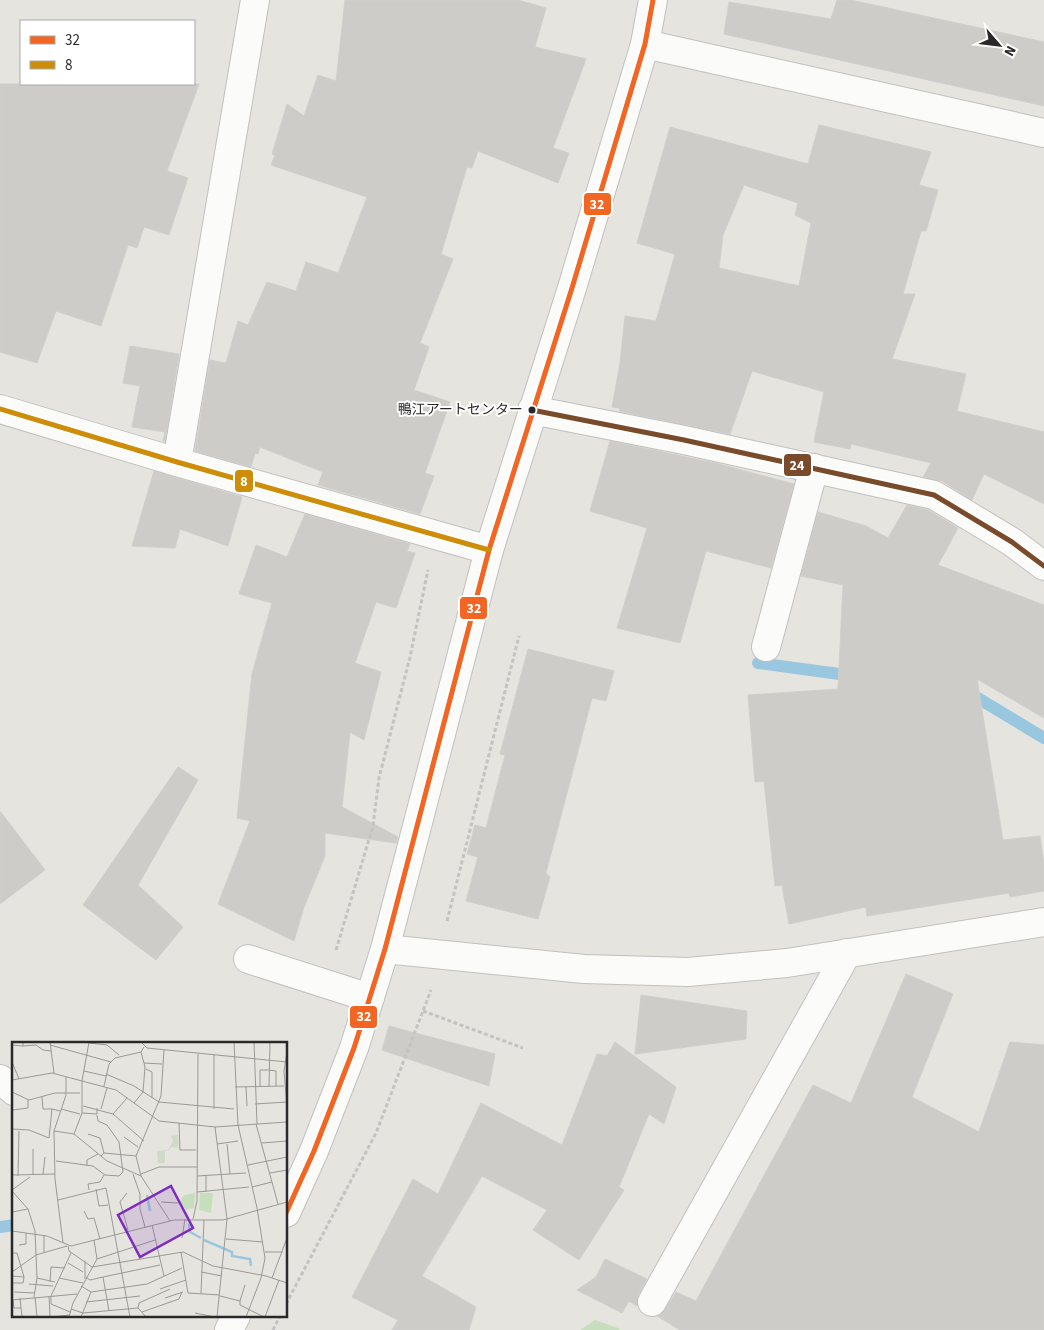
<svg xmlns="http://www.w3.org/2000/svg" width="1044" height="1330" font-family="'Source Sans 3','Noto Sans JP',sans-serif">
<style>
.green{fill:#c6debb}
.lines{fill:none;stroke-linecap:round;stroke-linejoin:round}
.stream{stroke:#9ac7e0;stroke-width:12}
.building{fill:#cdccc8;stroke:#d1cfcb;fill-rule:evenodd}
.street-casing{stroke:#c0c0c0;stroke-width:30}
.secondary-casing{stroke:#c0c0c0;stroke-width:30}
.path{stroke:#c3c3c2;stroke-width:3;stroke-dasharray:4 2.5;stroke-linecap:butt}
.street{stroke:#fbfbfa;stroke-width:28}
.secondary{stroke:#fbfbfa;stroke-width:28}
.bus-1-casing{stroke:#fff;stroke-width:9}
.bus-2-casing{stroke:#fff;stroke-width:9}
.bus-3-casing{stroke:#fff;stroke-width:9}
.bus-1{stroke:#f26522;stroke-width:5}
.bus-2{stroke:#ce8d08;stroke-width:5}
.bus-3{stroke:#7a4b2a;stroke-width:5}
.bus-dot{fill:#292929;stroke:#fff;stroke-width:2}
.labels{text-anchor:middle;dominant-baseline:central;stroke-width:4;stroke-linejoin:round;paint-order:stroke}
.bus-label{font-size:14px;fill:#292929;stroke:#fff;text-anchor:end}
.inset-river{fill:none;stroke:#9ac7e0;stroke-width:2.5}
.inset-road{fill:none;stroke:#9a9996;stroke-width:1}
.view{fill:#7b2cbf;fill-opacity:0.15;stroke:#7b2cbf;stroke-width:2.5}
.inset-edge{fill:none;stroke:#292929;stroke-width:2.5}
.line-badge{stroke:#fff;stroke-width:2}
.badge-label{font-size:14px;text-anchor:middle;font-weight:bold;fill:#fff}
</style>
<rect width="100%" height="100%" fill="#e6e4df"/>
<polygon class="green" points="595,1320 618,1328 620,1330 580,1330"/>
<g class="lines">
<g class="stream">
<polyline points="758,663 854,676"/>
<polyline points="966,691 1044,738"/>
<polyline points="0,1227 14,1225"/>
</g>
</g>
<g class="building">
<polygon points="345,0 518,0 546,8 535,47 586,59 553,148 569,153 558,183 478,151 472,168 467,167 441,254 453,259 420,343 429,347 414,390 450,402 425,473 434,476 420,514 318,485 323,472 260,447 258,454 255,453 251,467 195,451 210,360 226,363 238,321 248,325 267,282 296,291 306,262 338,273 367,197 271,165 275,155 272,154 287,104 304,116 318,75 336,81"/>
<polygon points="837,0 851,0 1044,42 1044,106 724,34 729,2 831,19"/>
<polygon points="0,84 199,84 167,171 188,178 169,235 144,227 137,248 128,245 101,326 56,311 37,363 0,352"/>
<path d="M 819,125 L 931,152 L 919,185 L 938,190 L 926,231 L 921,231 L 903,294 L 915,294 L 892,359 L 966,374 L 957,411 L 1044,432 L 1044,504 L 984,474 L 972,500 L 942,481 L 923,477 L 931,463 L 851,444 L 850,449 L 814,442 L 824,392 L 752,371 L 730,434 L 619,411 L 620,408 L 612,407 L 620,363 L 625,316 L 656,321 L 675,254 L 637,243 L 670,127 L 808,164 ZM 744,185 L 798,203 L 795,215 L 811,223 L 799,286 L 719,268 L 723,235 Z"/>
<polygon points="130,346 179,354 165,442 163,441 165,432 132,427 140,386 123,383"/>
<polygon points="610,441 719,464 794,484 771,568 706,551 680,643 617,628 647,528 590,511"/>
<polygon points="154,471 242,497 228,546 180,529 175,548 132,546"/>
<polygon points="907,505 928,510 958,528 938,565 1044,605 1044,718 977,679 1003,840 1040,836 1044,865 1044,891 1010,897 1009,893 867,916 866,907 789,924 782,885 775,886 764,781 755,782 748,695 838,689 843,585 801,576 818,512 866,526 888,538"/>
<polygon points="305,514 410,544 407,551 415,553 396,608 376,602 355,663 381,672 364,740 350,732 342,807 398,837 396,843 325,833 325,856 304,907 294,941 218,904 250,821 237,818 252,674 272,603 239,594 256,545 287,557"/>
<polygon points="528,649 614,671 606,701 592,698 546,873 550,877 538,919 466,901 478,857 467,854 475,825 486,828 505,755 500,754"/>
<polygon points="178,767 198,780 138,885 183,927 156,960 83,905"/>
<polygon points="0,811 45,870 0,904"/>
<polygon points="906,974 953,994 912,1097 979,1132 1010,1042 1044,1045 1044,1330 680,1330 657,1316 665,1310 676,1292 696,1301 813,1085 851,1103"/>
<polygon points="641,995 747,1011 746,1039 635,1054"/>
<polygon points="389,1026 495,1054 489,1086 382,1050"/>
<polygon points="615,1042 676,1087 664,1124 649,1114 619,1187 624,1190 579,1260 533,1230 547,1210 482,1176 422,1276 476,1307 469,1330 392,1330 398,1320 352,1297 413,1179 438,1194 481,1103 562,1145 597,1054 607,1056"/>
<polygon points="605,1259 647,1279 638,1295 637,1306 629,1301 622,1313 577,1290 596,1277"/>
</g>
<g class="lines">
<g class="street-casing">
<g id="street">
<polyline points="645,44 1044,133"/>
<polyline points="0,409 177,462 489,550"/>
<polyline points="532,410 684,440 934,495 1012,542 1044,566"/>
<polyline points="177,462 255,0"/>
<polyline points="766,647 814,468"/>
<polyline points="248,959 370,998"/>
<polyline points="0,1079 14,1091"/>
<polyline points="652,1302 847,953"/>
</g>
</g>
<g class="secondary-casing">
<g id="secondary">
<polyline points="385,949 584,969 688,972 787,963 1044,922"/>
<polyline points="286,1213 314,1151 354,1048 385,949 489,550 572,288 645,44 653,0"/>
<polyline points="229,1330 236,1316"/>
</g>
</g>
<g class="path">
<polyline points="447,921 519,636"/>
<polyline points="336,950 373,826 379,778 410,657 428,570"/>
<polyline points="423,1011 523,1048"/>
<polyline points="286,1304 376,1133 431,990"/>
<polyline points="273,1330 280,1316"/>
</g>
<use href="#street" class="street"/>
<use href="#secondary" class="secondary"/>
<g class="bus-1-casing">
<polyline id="bus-1" points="286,1213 314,1151 354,1048 385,949 489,550 572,288 645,44 653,0"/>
</g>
<g class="bus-2-casing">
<polyline id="bus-2" points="0,409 177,462 489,550"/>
</g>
<g class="bus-3-casing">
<polyline id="bus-3" points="532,410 684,440 934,495 1012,542 1044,566"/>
</g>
<use href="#bus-1" class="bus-1"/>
<use href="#bus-2" class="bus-2"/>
<use href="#bus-3" class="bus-3"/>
</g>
<circle class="bus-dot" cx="532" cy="410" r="4.5"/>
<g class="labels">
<g class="bus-label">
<text x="523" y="410">鴨江アートセンター</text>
</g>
</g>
<g transform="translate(12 1042)">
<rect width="275" height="275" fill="#e6e4df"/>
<path d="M 183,151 L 182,166 L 174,168 L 168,159 L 172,153 ZM 188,151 L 201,151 L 199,171 L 187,168 Z" fill="#c6debb"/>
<path d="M 166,93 L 167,106 L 159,105 L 156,109 L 153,109 L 153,121 L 146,121 L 145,109 L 156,108 L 161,99 L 159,94 Z" fill="#d1dac8"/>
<path class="inset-river" d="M 135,153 L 138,169M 177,182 L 178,190 L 189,196M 192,198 L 220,210 L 220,214 L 238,217 L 239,224"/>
<path class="inset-road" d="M 38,0 L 42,31M 77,0 L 70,39 L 104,48 L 147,79 L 203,85 L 275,80M 129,0 L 135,6 L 275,20M 222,0 L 226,83 L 245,166 L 253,216 L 249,236 L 234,275M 242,0 L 245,82M 77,1 L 95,3 L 107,13M 0,3 L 11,4 L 11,0M 38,3 L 99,20M 11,4 L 24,3 L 31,8 L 39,9M 152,8 L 149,54 L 124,114 L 129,134 L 158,179M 275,10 L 272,29 L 275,65M 0,20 L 7,37M 132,21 L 150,22M 134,27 L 140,30 L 140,56M 72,29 L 94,34M 94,32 L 122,44 L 147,60 L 222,67M 0,38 L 40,31 L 70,39 L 70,71 L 62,92M 92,44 L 97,22 L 103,16 L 129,10M 248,44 L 248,28 L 257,28 L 264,29 L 264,44M 257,44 L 258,0M 223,45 L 272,44M 234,45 L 235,64M 0,50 L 17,58 L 43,51 L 68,51M 30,55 L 31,67 L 40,67M 122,61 L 131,50 L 133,25 L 129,10 L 132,5M 243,62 L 275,60M 71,64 L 101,72 L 132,99M 49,67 L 68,72M 89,67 L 95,46M 202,67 L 202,13M 1,68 L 16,66 L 16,58M 70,71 L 85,72 L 85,66M 101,72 L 115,56M 167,81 L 168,108 L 184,108M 244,82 L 266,162M 203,85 L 215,177 L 205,275M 0,87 L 17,88 L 37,96 L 40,67 L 48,69M 42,89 L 62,92 L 95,119 L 129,134M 76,92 L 88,96 L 92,111M 112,95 L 126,105M 250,101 L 275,99M 205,102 L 226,99M 215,102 L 218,132M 21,107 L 21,133M 89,114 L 92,111 L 124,114M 44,119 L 81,124 L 93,133 L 107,134 L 111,130 L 107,100 L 95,83 L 86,79 L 85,73M 236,123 L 275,115M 75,124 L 75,118 L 86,112M 258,131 L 275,128M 31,132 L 33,115M 121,132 L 128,152 L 128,167 L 133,185M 129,132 L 147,125 L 185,125M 0,133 L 43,132M 194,133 L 194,150M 6,134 L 7,89M 185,134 L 234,131M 240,145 L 260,140M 84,147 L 87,164 L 96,163M 0,148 L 18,135M 77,148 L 76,142 L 88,140 L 92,133M 0,149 L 16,167 L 23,189 L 25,236 L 22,255M 185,150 L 237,145M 115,151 L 108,160 L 116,188M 46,158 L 94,146 L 118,275M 149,160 L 166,161M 72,169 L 76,177 L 82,176 L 88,197M 0,170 L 16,167M 181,177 L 185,159 L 186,12M 140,183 L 152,234M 0,189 L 35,194 L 59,204 L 162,178 L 211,178 L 275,160M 32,194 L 32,210M 170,196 L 173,177M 214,197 L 251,200M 82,198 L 85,217M 51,201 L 43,137 L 42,89 L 54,53 L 54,35M 7,203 L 14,202 L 14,191M 56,204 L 57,209 L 80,225M 169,210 L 176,251 L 208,253M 253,210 L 271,210M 0,211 L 5,211 L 12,235 L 0,234M 73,219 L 73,237M 56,221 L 71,230M 80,225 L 171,210 L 201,224 L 254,234 L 275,241M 0,230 L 24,213 L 55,204M 189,230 L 210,234M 74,235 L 78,238 L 91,235M 25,236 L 43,240M 47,236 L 71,241M 260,236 L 275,196M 38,240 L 39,225 L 53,226M 0,241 L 11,241 L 12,235M 17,242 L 41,244M 69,244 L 79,250 L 135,242 L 170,226M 148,247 L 174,238M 2,250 L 23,251M 189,251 L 192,178M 37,254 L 38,275M 208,254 L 228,259 L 228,263 L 252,275M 23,255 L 25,275M 8,256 L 10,275M 153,256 L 171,250M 0,258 L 65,252M 1,258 L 2,266 L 9,266M 228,259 L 233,243M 74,260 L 128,254M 126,266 L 127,261 L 158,247M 59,267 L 71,271 L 126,266 L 134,275M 97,269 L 91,235 L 148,223M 58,270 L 39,262 L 39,254 L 59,211M 130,270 L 167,257 L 170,250M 183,271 L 203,275M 40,275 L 57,273M 57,275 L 61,261 L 85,217 L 143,198M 69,275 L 79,250M 253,275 L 267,238"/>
<path class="view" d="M 159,144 L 181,186 L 128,215 L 106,173 Z"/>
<rect width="275" height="275" class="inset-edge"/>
</g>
<g class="line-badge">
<rect x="583" y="192" width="29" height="24" rx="5" fill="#f26522"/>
<rect x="783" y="453" width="29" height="24" rx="5" fill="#7a4b2a"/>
<rect x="234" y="469" width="20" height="24" rx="5" fill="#ce8d08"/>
<rect x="459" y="596" width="29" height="24" rx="5" fill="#f26522"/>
<rect x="349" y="1005" width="29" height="24" rx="5" fill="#f26522"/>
</g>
<g class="badge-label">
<text x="597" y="209">32</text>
<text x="797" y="470">24</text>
<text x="244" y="486">8</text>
<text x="474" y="613">32</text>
<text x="364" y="1021">32</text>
</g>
<rect x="20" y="20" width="175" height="65" fill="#ffffff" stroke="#a9a9a9"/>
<rect x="30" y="36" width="25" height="8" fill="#f26522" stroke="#a9a9a9"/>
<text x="65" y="45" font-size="15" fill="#292929">32</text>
<rect x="30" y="61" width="25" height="8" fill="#ce8d08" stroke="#a9a9a9"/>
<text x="65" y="70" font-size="15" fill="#292929">8</text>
<g transform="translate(999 45) rotate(118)" stroke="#ffffff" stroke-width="4" paint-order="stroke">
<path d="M0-4L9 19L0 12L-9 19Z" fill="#292929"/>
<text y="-8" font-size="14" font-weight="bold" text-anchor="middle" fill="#292929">N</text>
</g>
</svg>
